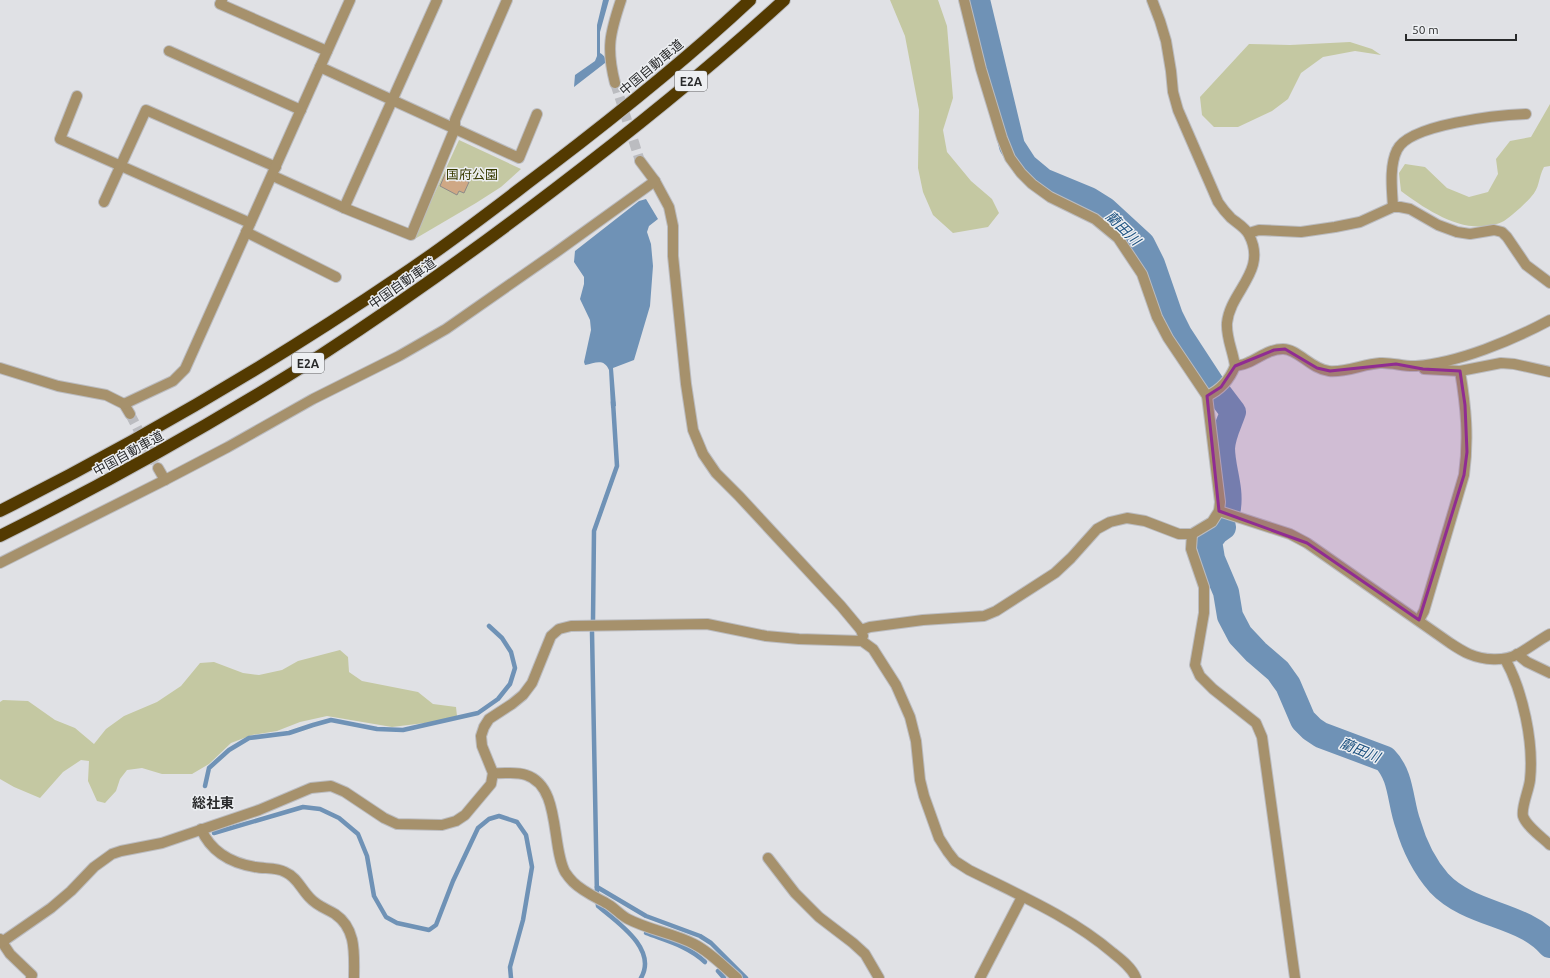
<svg xmlns="http://www.w3.org/2000/svg" width="1550" height="978" font-family="Ubuntu,'Noto Sans JP',sans-serif">
<style>
.green{fill:#c4c8a2}
.water{fill:#6f92b6}
.lines{fill:none;stroke-linecap:round;stroke-linejoin:round}
.stream{stroke:#6f92b6;stroke-width:4.5}
.river{stroke:#6f92b6;stroke-width:26}
.building{fill:#cfa885;stroke:#8e8b88}
.minor-tunnel{stroke:#bbbcc0;stroke-width:10;stroke-dasharray:10 5;stroke-linecap:butt}
.minor-casing{stroke:#bbbcc0;stroke-width:12}
.highway-casing{stroke:#bbbcc0;stroke-width:14}
.minor{stroke:#a6916c;stroke-width:10}
.highway{stroke:#533a01;stroke-width:12}
.marked{fill:#902c92;fill-opacity:0.2;stroke:#902c92;stroke-width:3;stroke-linejoin:round}
.labels{text-anchor:middle;dominant-baseline:central;stroke-width:3;stroke-linejoin:round;paint-order:stroke}
.shield{fill:#edeff2;stroke:#646567;stroke-width:1}
.shield-label{font-size:12px;font-weight:bold;fill:#292a2b}
.street-label{font-size:13px;fill:#292a2b;stroke:#edeff2}
.park-label{font-size:13px;fill:#383b00;stroke:#edeff2}
.water-label{font-size:14px;font-style:italic;fill:#194f7e;stroke:#edeff2}
.neighbourhood-label{font-size:14px;font-weight:bold;fill:#292a2b;stroke:#edeff2}
</style>
<rect width="100%" height="100%" fill="#e0e1e5"/>
<g class="green">
<polygon points="890,0 938,0 947,26 953,98 943,130 947,152 971,181 992,199 999,213 988,227 953,233 933,215 923,192 918,168 919,110 905,36"/>
<polygon points="1350,42 1372,49 1381,55 1355,51 1323,57 1301,73 1288,99 1272,111 1238,127 1214,127 1202,115 1200,97 1249,44 1290,45"/>
<path d="M 1550,104 L 1550,166 L 1544,167 C 1538,178 1540,188 1531,197 C 1525,204 1512,216 1504,221 C 1501,223 1496,224 1492,225 C 1461,233 1425,209 1401,191 L 1399,173 L 1405,164 L 1425,167 L 1447,188 L 1469,197 L 1488,192 L 1498,174 L 1496,159 L 1510,141 L 1531,137 Z"/>
<polygon points="459,140 521,169 501,187 476,203 413,240"/>
<polygon points="340,650 348,657 349,672 362,681 418,692 433,704 456,707 457,716 433,722 392,727 327,716 300,722 277,731 252,735 231,743 209,764 192,774 162,774 142,768 127,770 120,779 116,791 105,803 97,801 88,781 89,761 81,760 63,772 40,798 14,787 0,779 0,702 3,700 28,701 55,720 75,728 94,744 106,729 124,716 157,702 181,686 200,663 214,662 243,673 259,675 282,670 298,661"/>
</g>
<g class="water">
<path d="M 603,0 L 609,0 L 600,32 L 600,53 C 605,56 606,58 605,63 L 574,87 L 575,75 L 595,61 L 597,56 L 597,25 Z"/>
<path d="M 646,199 L 658,219 L 649,226 L 647,232 L 651,244 L 653,266 L 650,306 L 634,360 L 613,368 L 616,406 L 611,408 L 609,370 C 604,358 595,363 585,365 L 584,362 L 591,330 L 590,320 L 580,299 L 584,284 L 584,277 L 574,262 L 575,251 L 639,201 Z"/>
</g>
<g class="lines">
<g class="stream">
<polyline points="593,620 594,531 617,466 613,402"/>
<path d="M 592,632 L 597,897 L 598,906 C 617,922 658,949 641,978"/>
<polyline points="205,786 209,768 229,750 249,738 289,733 313,725 331,720 377,729 403,730 478,713 498,699 510,684 515,668 511,652 502,638 489,626"/>
<polyline points="214,833 303,807 320,809 339,818 358,834 367,856 374,896 386,917 397,923 429,930 436,925 453,881 478,828 489,819 499,816 517,822 526,835 532,867 523,920 510,967 511,978"/>
<polyline points="597,887 646,916 700,936 711,943 746,978"/>
<path d="M 646,933 C 667,941 688,946 705,962"/>
<polyline points="718,971 724,978"/>
</g>
<g class="river">
<path d="M 977,0 L 1012,146 L 1025,166 L 1043,181 L 1089,200 L 1105,210 L 1142,244 L 1152,264 L 1170,316 L 1179,334 L 1211,383 L 1233,412 C 1229,424 1223,434 1222,448 C 1222,468 1231,487 1228,508"/>
<path d="M 1223,527 L 1216,532 L 1209,541 L 1212,559 L 1226,592 L 1230,616 L 1240,635 L 1256,652 L 1278,671 L 1288,685 L 1303,720 L 1312,729 L 1321,735 L 1385,759 C 1402,776 1400,803 1408,824 C 1414,845 1425,867 1439,883 C 1470,916 1522,913 1550,945"/>
</g>
</g>
<polygon class="building" points="446,172 469,182 464,193 459,191 457,195 440,186"/>
<g class="lines">
<g class="minor-tunnel">
<polyline points="615,83 640,161"/>
<polyline points="130,414 158,468"/>
</g>
<g class="minor-casing">
<g id="minor">
<polyline points="222,0 220,4 327,51"/>
<path d="M 1152,0 L 1160,21 L 1166,41 L 1171,71 L 1173,92 L 1178,110 L 1218,202 C 1222,208 1226,213 1231,218 C 1237,223 1246,228 1249,235 C 1268,271 1230,291 1227,323 C 1226,338 1233,351 1235,366 C 1230,379 1220,390 1207,396"/>
<polyline points="169,51 301,110"/>
<polyline points="320,67 519,158 537,114"/>
<path d="M 615,83 C 606,48 610,33 621,0"/>
<polyline points="77,96 60,139 250,223"/>
<polyline points="640,161 655,181 669,207 673,226 673,256 686,384 693,430 703,454 716,473 739,496 841,606 861,630 863,636"/>
<polyline points="273,176 344,208 411,235 455,128 455,120 507,0"/>
<polyline points="104,202 146,110 276,167"/>
<path d="M 1393,207 C 1392,190 1389,166 1397,150 C 1409,124 1499,115 1526,114"/>
<polyline points="344,208 437,0"/>
<polyline points="246,232 336,277"/>
<polyline points="1249,233 1259,230 1301,232 1335,227 1360,222 1393,207 1400,207 1410,209 1438,225 1457,232 1470,234 1494,230 1502,232 1507,237 1526,265 1550,283"/>
<path d="M 1235,366 C 1239,365 1243,365 1247,363 C 1259,358 1269,349 1283,349 C 1298,349 1311,369 1329,371 C 1344,373 1364,364 1380,363 C 1392,362 1404,367 1416,366 C 1458,363 1513,340 1550,320"/>
<polyline points="0,368 58,386 106,395 124,404 130,414"/>
<polyline points="1424,369 1460,371 1501,363 1514,364 1550,372"/>
<polyline points="124,404 173,381 185,369 350,0"/>
<polyline points="158,468 165,480"/>
<path d="M 1219,511 L 1290,534 L 1307,543 L 1450,643 C 1456,647 1462,651 1469,654 C 1483,660 1504,662 1518,654 C 1529,648 1539,640 1550,634"/>
<polyline points="1192,534 1191,549 1204,587 1204,613 1195,665 1200,676 1213,689 1256,723 1262,737 1295,978"/>
<polyline points="0,563 165,480 228,447 313,399 399,356 446,329 555,253 655,181"/>
<path d="M 1419,620 L 1424,611 L 1464,475 C 1469,438 1466,407 1460,371"/>
<polyline points="861,630 870,627 923,620 984,616 996,611 1055,573 1071,558 1097,529 1110,522 1127,518 1145,521 1179,534 1192,534 1212,522 1219,511 1220,502 1207,396 1168,338 1157,317 1142,274 1118,238 1095,219 1050,197 1032,184 1021,173 1010,158 1002,138 981,69 964,0"/>
<polyline points="1517,654 1527,662 1550,673"/>
<path d="M 1505,659 C 1523,691 1534,743 1530,780 C 1529,790 1521,807 1523,816 C 1526,826 1543,838 1550,845"/>
<path d="M 493,773 C 504,774 516,771 526,775 C 561,786 551,846 565,872 C 567,875 570,879 573,882 C 582,891 595,897 606,903 C 614,907 620,915 628,919 C 649,930 673,933 694,944 C 710,952 723,966 737,978"/>
<path d="M 201,829 C 211,852 231,863 255,867 C 265,869 276,867 285,872 C 297,877 301,889 310,898 C 317,906 327,909 335,914 C 357,929 354,955 354,978"/>
<polyline points="768,858 795,893 819,917 853,943 865,954 879,978"/>
<polyline points="0,939 10,954 32,975 31,978"/>
<path d="M 2,942 L 51,908 L 71,891 L 94,867 L 112,854 L 121,851 L 162,843 L 259,810 L 311,788 L 331,786 L 345,792 L 384,818 L 397,824 L 442,825 L 456,821 L 465,815 L 491,784 L 493,773 L 482,746 L 481,736 L 484,727 L 489,719 L 512,704 L 523,695 L 532,683 L 551,636 L 559,629 L 571,626 L 707,624 L 766,636 L 799,639 L 862,641 L 873,649 L 896,685 L 910,717 L 916,741 L 920,780 L 924,796 L 939,838 L 948,852 L 955,861 L 969,870 C 1019,895 1071,917 1113,953 C 1122,960 1132,968 1136,978"/>
<polyline points="980,978 1022,897"/>
</g>
</g>
<g class="highway-casing">
<g id="highway">
<path d="M 0,511 C 139,441 274,362 402,275 C 453,241 501,203 550,166 C 618,114 687,59 750,0"/>
<path d="M 0,536 C 110,481 217,421 321,355 C 401,303 479,247 555,189 C 634,129 711,67 784,0"/>
</g>
</g>
<use href="#minor" class="minor"/>
<use href="#highway" class="highway"/>
</g>
<path class="marked" d="M 1285,349 L 1317,368 L 1330,371 L 1396,364 L 1423,369 L 1460,371 L 1465,405 L 1467,452 L 1464,475 L 1419,620 L 1307,543 L 1219,511 L 1207,396 L 1221,387 L 1235,366 L 1274,350 Z"/>
<g class="labels">
<g class="shield">
<rect x="675" y="71" width="32" height="20" rx="3"/>
<rect x="292" y="353" width="32" height="20" rx="3"/>
</g>
<g class="shield-label">
<text x="691" y="81">E2A</text>
<text x="308" y="363">E2A</text>
</g>
<g class="street-label">
<text transform="translate(651 67) rotate(-40)">中国自動車道</text>
<text transform="translate(402 283) rotate(-35)">中国自動車道</text>
<text transform="translate(128 453) rotate(-29)">中国自動車道</text>
</g>
<g class="park-label">
<text x="472" y="174">国府公園</text>
</g>
<g class="water-label">
<text transform="translate(1123 228) rotate(44)">藺田川</text>
<text transform="translate(1360 750) rotate(22)">藺田川</text>
</g>
<g class="neighbourhood-label">
<text x="213" y="803">総社東</text>
</g>
</g>
<path d="M1406 34v6h110v-6" fill="none" stroke="#292a2b" stroke-width="2"/>
<text x="1412" y="34" font-size="12" fill="#292a2b" stroke="#edeff2" stroke-width="3" paint-order="stroke">50 m</text>
</svg>
